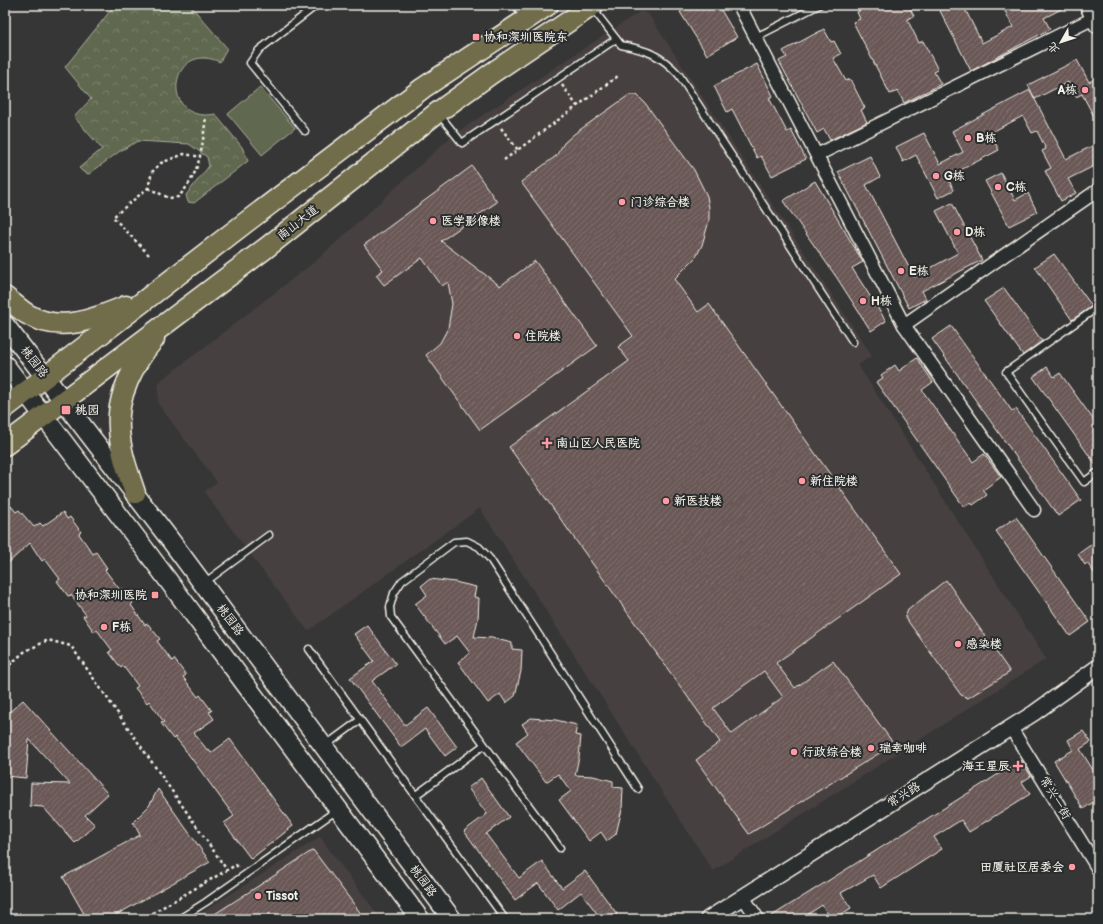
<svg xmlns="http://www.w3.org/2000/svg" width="1103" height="924" font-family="'Balsamiq Sans','LXGW WenKai TC',sans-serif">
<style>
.built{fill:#464040}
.forest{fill:url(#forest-crowns);stroke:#aaad9c}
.pitch{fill:#60694f;stroke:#aaad9c}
.building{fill:url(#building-hatch);stroke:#f4f1e8;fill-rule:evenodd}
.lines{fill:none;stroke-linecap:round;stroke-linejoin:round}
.service-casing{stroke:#f4f1e8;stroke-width:9}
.minor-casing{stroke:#f4f1e8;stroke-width:15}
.tertiary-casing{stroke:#f4f1e8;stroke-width:18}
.secondary-casing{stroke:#f4f1e8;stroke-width:21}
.primary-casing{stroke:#f4f1e8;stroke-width:23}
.path{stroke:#f4f1e8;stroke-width:2.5;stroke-dasharray:3 3;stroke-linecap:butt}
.service{stroke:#2a2d2e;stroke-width:6}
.minor{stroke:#2a2d2e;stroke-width:12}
.tertiary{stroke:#2a2d2e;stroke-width:15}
.secondary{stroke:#2a2d2e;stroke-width:18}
.primary{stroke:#716d4b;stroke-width:20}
.poi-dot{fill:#ff9aa2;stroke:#2a2d2e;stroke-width:1.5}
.labels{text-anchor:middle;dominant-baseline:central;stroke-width:4;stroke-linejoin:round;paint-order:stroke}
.poi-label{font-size:12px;font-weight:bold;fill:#f4f1e8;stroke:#2a2d2e;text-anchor:start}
.street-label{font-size:12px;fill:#f4f1e8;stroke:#2a2d2e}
</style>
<defs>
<pattern id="forest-crowns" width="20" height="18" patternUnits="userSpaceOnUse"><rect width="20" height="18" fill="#60694f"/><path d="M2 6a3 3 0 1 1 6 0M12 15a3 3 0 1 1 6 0" fill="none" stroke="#777f68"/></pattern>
<pattern id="building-hatch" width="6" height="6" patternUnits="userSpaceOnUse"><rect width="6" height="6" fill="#6a5857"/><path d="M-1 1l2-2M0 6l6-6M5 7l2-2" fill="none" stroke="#80706f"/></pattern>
</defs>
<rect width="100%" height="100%" fill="#373636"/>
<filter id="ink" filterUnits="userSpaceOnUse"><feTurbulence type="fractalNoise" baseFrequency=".025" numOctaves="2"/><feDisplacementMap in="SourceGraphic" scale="8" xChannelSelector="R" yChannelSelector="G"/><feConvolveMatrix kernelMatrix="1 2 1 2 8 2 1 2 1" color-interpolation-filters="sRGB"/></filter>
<g filter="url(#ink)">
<g class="built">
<polygon points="641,11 649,15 872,356 858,365 1046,659 713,871 480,508 308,631 204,492 217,482 158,404 159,382 317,260 454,134"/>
<polygon points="320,837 381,919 192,919"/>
</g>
<path class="forest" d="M 115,5 L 190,5 L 227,48 L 220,62 C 168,39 159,125 215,114 L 242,147 L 248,161 L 194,203 L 188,202 L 186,195 L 209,166 L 207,157 L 189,144 L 138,141 L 120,151 L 89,174 L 83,172 L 79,168 L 102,149 L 74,117 L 91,99 L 65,67 Z"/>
<polygon class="pitch" points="260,87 295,128 262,155 228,114"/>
<g class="building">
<polygon points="690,5 718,5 737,37 707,55 680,12"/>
<polygon points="871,5 908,5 914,16 907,19 919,43 923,41 938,70 934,72 941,84 904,103 898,91 890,94 853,22 860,19 857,12"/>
<polygon points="937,5 963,5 982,43 1013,27 1002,5 1069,5 1044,18 1050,29 971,71"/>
<polygon points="824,29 831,42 834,41 841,54 833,58 846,81 850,79 865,108 861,110 867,122 830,140 824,129 817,133 779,61 787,57 783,51"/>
<polygon points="1077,60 1089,82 1095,79 1098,85 1098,124 1082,94 1076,97 1068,82 1035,99 1028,85"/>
<polygon points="757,64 773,96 769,98 787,132 791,130 806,159 772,176 761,156 757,158 732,109 727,112 714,86"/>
<polygon points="1030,90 1066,159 1098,143 1098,164 1068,179 1076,193 1061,201 1045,171 1051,168 1042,151 1046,149 1037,131 1032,133 1023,116 990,133 999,150 947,177 954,190 938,198 916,155 903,162 896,147 924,133 940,164 963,152 952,131"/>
<path d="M 629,95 L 637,95 L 645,103 L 694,170 L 707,196 L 709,208 L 709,221 L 702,245 L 696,257 L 674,279 L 698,312 L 709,304 L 901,574 L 776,663 L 795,688 L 833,661 L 894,744 L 749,834 L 696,760 L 720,742 L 509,447 L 629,361 L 618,347 L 633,336 L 521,182 L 556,156 L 564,143 L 574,134 ZM 764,671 L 783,697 L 732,734 L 713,708 Z"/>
<polygon points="870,156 880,177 866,185 914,277 958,253 936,211 952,203 982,260 922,291 926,299 909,308 838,172"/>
<polygon points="472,166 497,202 441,241 500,286 535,261 597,346 480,430 426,355 440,343 448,328 452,304 448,282 442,286 422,258 384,285 376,275 383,270 364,245"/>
<polygon points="1001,173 1015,200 1028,193 1037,212 1009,226 985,181"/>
<polygon points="815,181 863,262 852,268 886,321 871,331 837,278 783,201"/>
<polygon points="1054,254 1092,306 1072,320 1035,267"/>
<polygon points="1004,288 1042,341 1023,355 984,301"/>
<polygon points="951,326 1012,411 1016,409 1081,500 1058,516 932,339"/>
<polygon points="917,358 933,382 922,390 973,462 984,454 1001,477 983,490 987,495 973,505 971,503 964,507 876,382 883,378 881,375 895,365 899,371"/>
<polygon points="1047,367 1054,377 1060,373 1098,426 1098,468 1033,377"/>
<polygon points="11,506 16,512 19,510 34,527 40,523 43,526 63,512 67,519 70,517 81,532 79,534 93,554 96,552 107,568 105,570 120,590 122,588 133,603 131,605 145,625 148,624 160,639 157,641 172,661 174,659 186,675 183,677 198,697 200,695 212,711 209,712 214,719 194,733 208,751 209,750 211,753 230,739 293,826 251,859 224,823 234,816 183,747 175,737 173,739 161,723 164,722 149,701 147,703 135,688 138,686 123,666 121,668 109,652 112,650 97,630 94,632 83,616 86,615 71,595 68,596 57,581 60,579 45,559 42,561 30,543 5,566 5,512"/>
<polygon points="1016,517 1090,622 1070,636 996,531"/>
<polygon points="1092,544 1098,553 1098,578 1087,563 1085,565 1078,554"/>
<polygon points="430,579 455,582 476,587 474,597 479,598 478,619 474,637 492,638 512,643 512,649 522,650 521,671 515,696 506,703 500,694 488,703 458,662 470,653 457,636 445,644 415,604 427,595 421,586"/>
<polygon points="946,580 1010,672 968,698 961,695 905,617 908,610"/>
<polygon points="367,625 396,664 372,681 405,725 428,708 457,747 445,756 425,729 401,747 350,678 374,661 354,634"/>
<polygon points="23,700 108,794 85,815 95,825 75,843 43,807 30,806 31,783 70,784 29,739 26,778 5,776 5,716"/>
<polygon points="531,718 556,720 577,725 575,735 581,736 579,757 575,775 593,776 613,781 613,787 623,788 622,809 616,834 607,841 601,832 589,841 559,800 571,791 558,774 546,782 516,742 528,733 522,724"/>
<polygon points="1083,731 1091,742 1080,749 1098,778 1098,799 1083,809 1054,761 1073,750 1068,740"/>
<polygon points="1021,760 1031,776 1022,782 1030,794 969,832 961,820 934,837 942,849 881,888 873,875 841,893 851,908 834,919 831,919 822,905 801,919 767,919"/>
<polygon points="481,778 509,817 486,834 519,878 542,861 562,888 585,871 617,914 610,919 601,919 581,892 558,910 538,883 515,900 464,831 487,814 468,788"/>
<polygon points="158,789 210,862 109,919 87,919 63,877 140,835 133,822 149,806"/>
<polygon points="313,850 365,919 207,919 266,881"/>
</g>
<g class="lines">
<g class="service-casing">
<g id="service">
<path d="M 593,9 L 621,45 C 647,50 661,55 679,75 L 853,342"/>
<polyline points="756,37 819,5"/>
<polyline points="439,114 462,143 616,39"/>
<polyline points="305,131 250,63 259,50 317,5"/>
<polyline points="1098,307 1006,372 1084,482 1098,472"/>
<polyline points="204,583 269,535"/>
<polyline points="309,649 505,919"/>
<polyline points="326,745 360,720"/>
<polyline points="416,795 484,745"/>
<polyline points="560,848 391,617 390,607 394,593 402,581 454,542 467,541 479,547 490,559 638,789"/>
<polyline points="179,919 206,902 337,810"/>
</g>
</g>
<g class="minor-casing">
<g id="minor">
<polyline points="519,5 529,17"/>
<polyline points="739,5 904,325 1034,510"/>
<polyline points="817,155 1098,16"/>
<polyline points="904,325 1098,190"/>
<polyline points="1011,728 1098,869"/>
<polyline points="743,897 758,919"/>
</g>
</g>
<g class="tertiary-casing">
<polyline id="tertiary" points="708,919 1034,713 1098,667"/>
</g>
<g class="secondary-casing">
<g id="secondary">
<polyline points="1089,5 1098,24"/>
<polyline points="5,325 168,537 452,919"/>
<polyline points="5,365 141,544 420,919"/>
</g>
</g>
<g class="primary-casing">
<g id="primary">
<path d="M 5,297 C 12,302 19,309 27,314 C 60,334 94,319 126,306"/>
<polyline points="5,408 245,223 423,88 548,5"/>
<polyline points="5,445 266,248 438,112 492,73 593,5"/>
<path d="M 135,493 C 128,472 120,451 119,428 C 116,397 134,363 154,339"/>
</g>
</g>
<g class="path">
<polyline points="562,85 577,106"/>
<polyline points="501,128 518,150"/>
<polyline points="504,160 618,76"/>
<path d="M 148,188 L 169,198 L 178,197 C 201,174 202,147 206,116"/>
<polyline points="149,255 113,217 148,188 152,172 161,163 184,154 201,157"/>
<polyline points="5,669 24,652 48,640 71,646 227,870"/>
<polyline points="142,919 236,865 239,869"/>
</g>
<use href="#service" class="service"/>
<use href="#minor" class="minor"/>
<use href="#tertiary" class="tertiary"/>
<use href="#secondary" class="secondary"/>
<use href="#primary" class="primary"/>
</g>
</g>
<g class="poi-dot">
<rect x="472" y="33" width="8" height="8" rx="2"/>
<circle cx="1085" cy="90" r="4"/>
<circle cx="968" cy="138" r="4"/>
<circle cx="936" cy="176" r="4"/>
<circle cx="998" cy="187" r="4"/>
<circle cx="622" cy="202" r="4"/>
<circle cx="433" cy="221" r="4"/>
<circle cx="957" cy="232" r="4"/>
<circle cx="901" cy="271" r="4"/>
<circle cx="863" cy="301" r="4"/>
<circle cx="517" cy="336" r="4"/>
<rect x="61" y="405" width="10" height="10" rx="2"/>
<path d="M545 437h4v4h4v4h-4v4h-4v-4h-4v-4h4z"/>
<circle cx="802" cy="481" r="4"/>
<circle cx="666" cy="501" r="4"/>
<rect x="151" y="591" width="8" height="8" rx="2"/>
<circle cx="104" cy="627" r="4"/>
<circle cx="958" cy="644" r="4"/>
<circle cx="871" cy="748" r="4"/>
<circle cx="794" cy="752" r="4"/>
<path d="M1016 760h4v4h4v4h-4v4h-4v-4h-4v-4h4z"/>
<circle cx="1072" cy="867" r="4"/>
<circle cx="258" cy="896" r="4"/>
</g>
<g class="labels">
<g class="poi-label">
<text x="484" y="37">协和深圳医院东</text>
<text x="1077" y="90" text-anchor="end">A栋</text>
<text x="976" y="138">B栋</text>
<text x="944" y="176">G栋</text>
<text x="1006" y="187">C栋</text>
<text x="630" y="202">门诊综合楼</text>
<text x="441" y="221">医学影像楼</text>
<text x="965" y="232">D栋</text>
<text x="909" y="271">E栋</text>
<text x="871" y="301">H栋</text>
<text x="525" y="336">住院楼</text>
<text x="75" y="410">桃园</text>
<text x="556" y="443">南山区人民医院</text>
<text x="810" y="481">新住院楼</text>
<text x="674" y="501">新医技楼</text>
<text x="147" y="595" text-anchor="end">协和深圳医院</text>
<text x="112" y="627">F栋</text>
<text x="966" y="644">感染楼</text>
<text x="879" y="748">瑞幸咖啡</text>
<text x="802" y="752">行政综合楼</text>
<text x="1010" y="766" text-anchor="end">海王星辰</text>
<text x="1064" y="867" text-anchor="end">田厦社区居委会</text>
<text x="266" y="896">Tissot</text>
</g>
<g class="street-label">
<text transform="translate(298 223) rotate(-38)">南山大道</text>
<text transform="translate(34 362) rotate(52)">桃园路</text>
<text transform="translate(230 620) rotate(53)">桃园路</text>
<text transform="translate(904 795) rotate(-32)">常兴路</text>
<text transform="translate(1055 798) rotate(59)">常兴一街</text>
<text transform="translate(423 881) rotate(54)">桃园路</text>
</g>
</g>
<rect width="1103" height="924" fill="none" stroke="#2a2d2e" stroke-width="20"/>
<rect x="10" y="10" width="1083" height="904" fill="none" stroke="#f4f1e8" stroke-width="1.5" filter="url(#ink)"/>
<g transform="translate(1061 42) rotate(231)" stroke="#2a2d2e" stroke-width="3" paint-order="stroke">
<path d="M0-3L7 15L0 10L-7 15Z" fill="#f4f1e8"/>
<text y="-6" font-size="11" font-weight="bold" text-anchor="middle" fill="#f4f1e8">北</text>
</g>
</svg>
